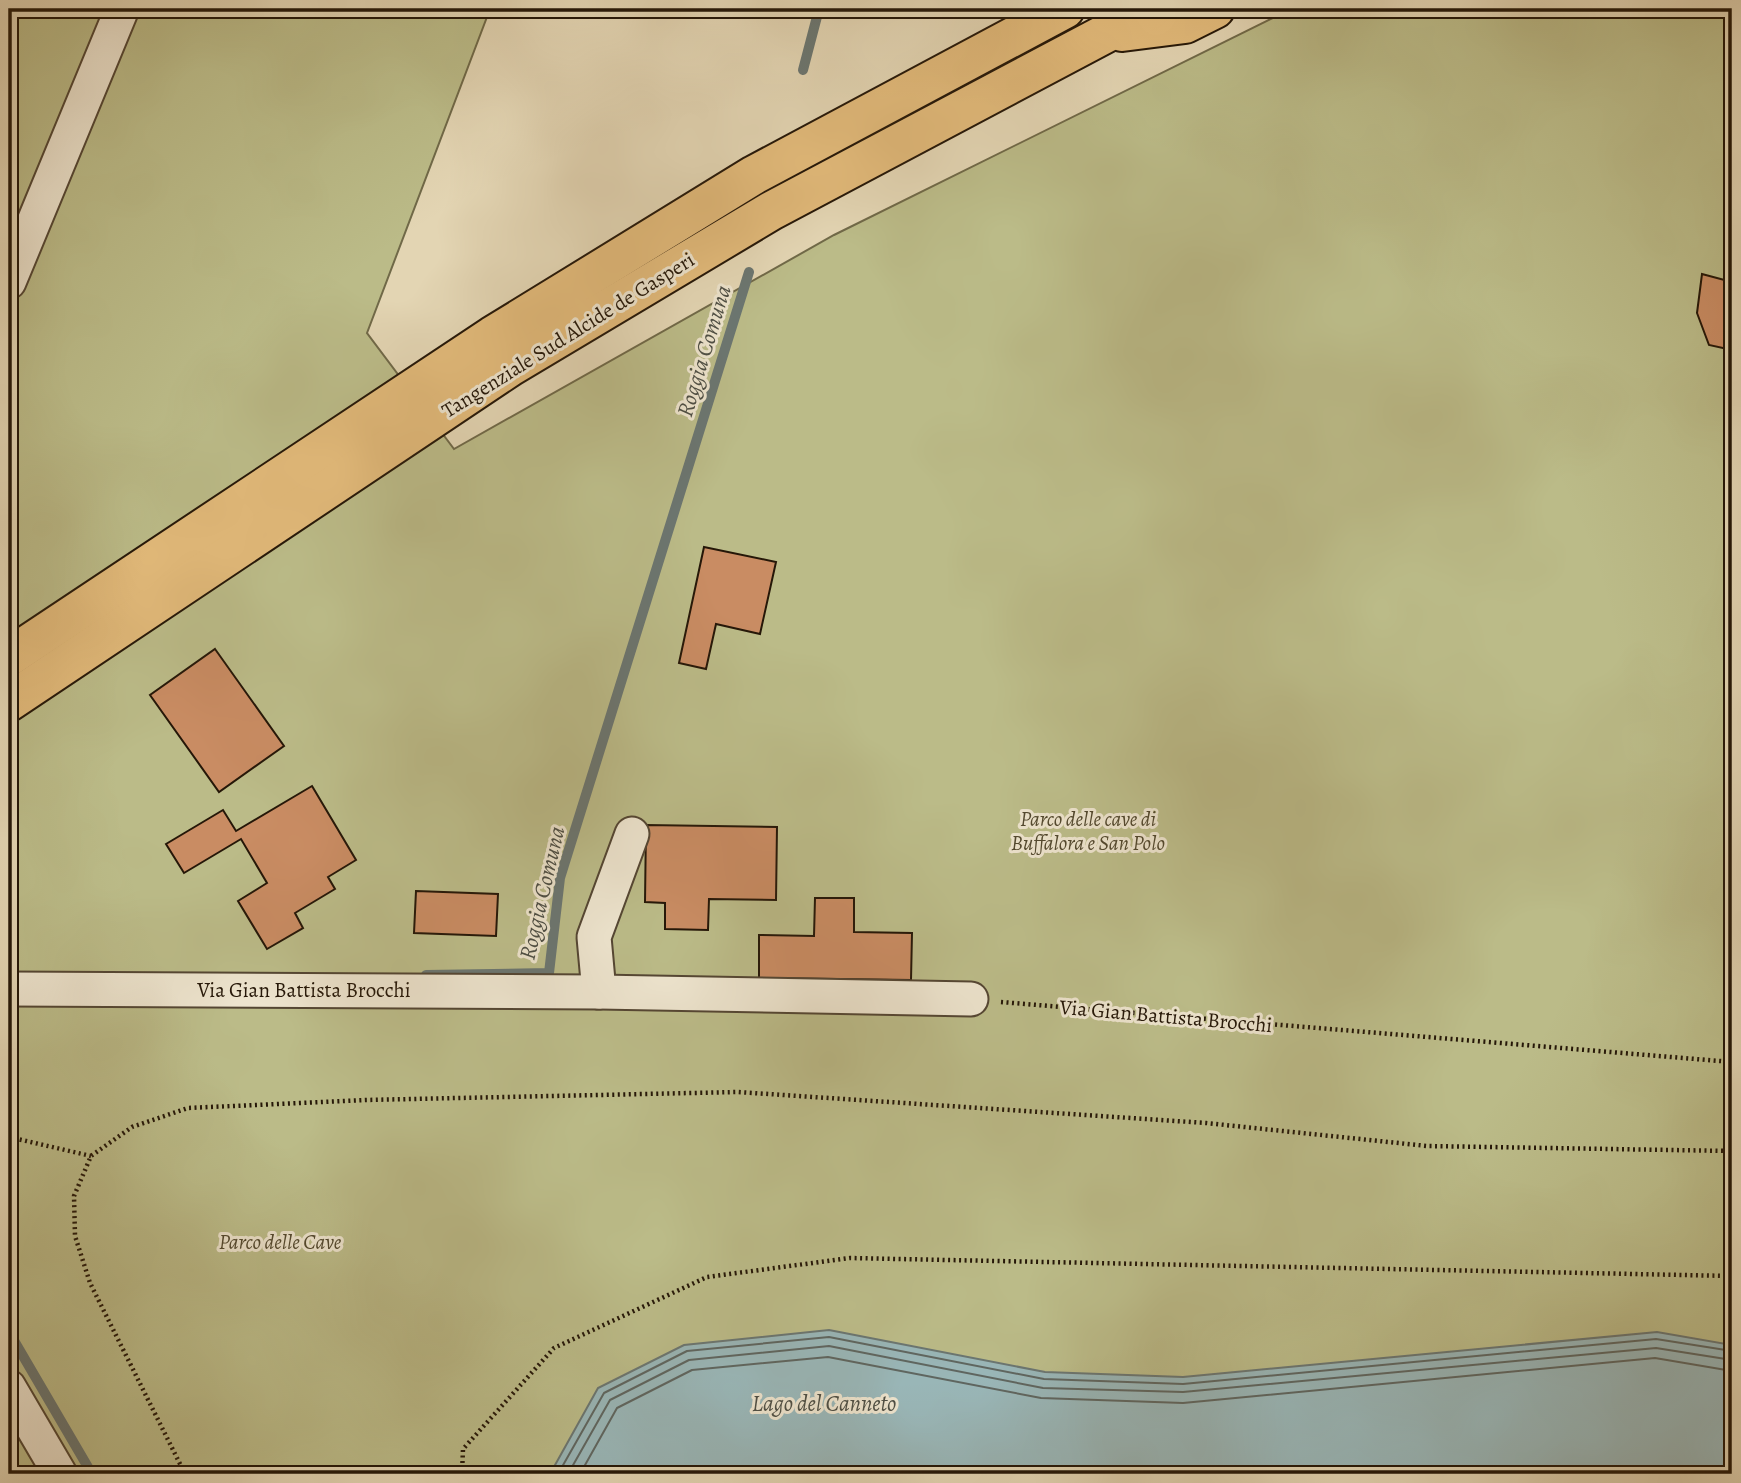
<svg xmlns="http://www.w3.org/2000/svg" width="1741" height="1483" font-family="Alegreya,serif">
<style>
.green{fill:#bb8;stroke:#706948;stroke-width:2}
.water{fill:#99b6b7;stroke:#6b7671;stroke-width:2}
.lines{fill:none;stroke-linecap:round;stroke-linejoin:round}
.shore{stroke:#5f6660;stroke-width:2}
.stream{stroke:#6b7671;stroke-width:10}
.building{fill:#c98c63;stroke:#251708;stroke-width:2}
.street-casing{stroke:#544633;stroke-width:37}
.highway-casing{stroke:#251708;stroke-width:42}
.path{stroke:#251708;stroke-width:4.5;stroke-dasharray:2 3.5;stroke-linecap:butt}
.street{stroke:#ede4ce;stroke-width:33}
.highway{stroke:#e2ba7a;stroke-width:38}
.labels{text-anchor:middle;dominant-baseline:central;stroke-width:6;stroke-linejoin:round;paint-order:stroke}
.street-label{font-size:21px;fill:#251708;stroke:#ede4ce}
.park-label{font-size:21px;font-style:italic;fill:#52482e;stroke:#ede4ce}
.water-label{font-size:23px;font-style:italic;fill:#4e4f45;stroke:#ede4ce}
</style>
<rect width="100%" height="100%" fill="#e3d5b3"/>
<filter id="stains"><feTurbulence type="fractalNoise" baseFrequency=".00286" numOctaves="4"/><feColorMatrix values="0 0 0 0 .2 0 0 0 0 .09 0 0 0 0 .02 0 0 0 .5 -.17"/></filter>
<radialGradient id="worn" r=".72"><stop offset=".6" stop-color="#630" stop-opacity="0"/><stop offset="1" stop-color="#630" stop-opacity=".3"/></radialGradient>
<polygon class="green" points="9,9 490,9 367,333 454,449 834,235 1291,9 1732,9 1732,1474 9,1474"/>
<polygon class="water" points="829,1330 1045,1372 1183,1377 1657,1332 1732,1345 1732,1474 550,1474 598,1388 684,1345"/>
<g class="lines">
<g class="shore">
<polyline points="558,1474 604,1393 687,1351 829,1337 1044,1379 1183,1384 1656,1339 1732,1351"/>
<polyline points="568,1474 610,1400 689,1360 829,1346 1043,1388 1183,1392 1656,1348 1732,1360"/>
<polyline points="580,1474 617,1408 692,1370 828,1357 1041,1398 1183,1403 1655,1358 1732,1371"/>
</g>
<g class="stream">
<polyline points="803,70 819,9"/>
<polyline points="426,975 549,973 560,878 749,272"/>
<polyline points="9,1332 92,1474"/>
</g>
</g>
<g class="building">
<polygon points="1702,274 1732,282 1732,350 1709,345 1697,313"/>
<polygon points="704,547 776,562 760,634 716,624 706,669 679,663"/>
<polygon points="215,649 284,746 219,792 150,695"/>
<polygon points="312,786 356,860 328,877 335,889 295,913 303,928 267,949 238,901 267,883 241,839 184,873 166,844 223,810 236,831"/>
<polygon points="646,825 777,827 776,900 709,899 708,930 665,929 665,903 645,902"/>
<polygon points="416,891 498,894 496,936 414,933"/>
<polygon points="815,898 854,898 854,932 912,933 911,980 759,978 759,935 814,936"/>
</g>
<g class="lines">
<g class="street-casing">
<g id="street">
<polyline points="9,282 122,9"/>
<polyline points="9,989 599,992 971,999"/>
<polyline points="599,992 594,937 632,834"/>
<polyline points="9,1387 60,1474"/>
</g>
</g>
<g class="highway-casing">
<g id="highway">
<polyline points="1122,32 1185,24 1215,9"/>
<polyline points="9,657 492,336 754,175 1065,9"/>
<polyline points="9,702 510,367 771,211 1152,9"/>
</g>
</g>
<g class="path">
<polyline points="1001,1002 1732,1062"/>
<polyline points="9,1137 91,1156"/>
<polyline points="185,1474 90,1283 75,1236 74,1196 91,1156 132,1127 188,1108 365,1100 738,1092 1206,1123 1427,1146 1732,1151"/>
<polyline points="462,1474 463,1449 554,1348 707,1277 850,1258 1732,1276"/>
</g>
<use href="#street" class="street"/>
<use href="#highway" class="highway"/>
</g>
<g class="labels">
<g class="street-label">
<text transform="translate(568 335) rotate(-32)">Tangenziale Sud Alcide de Gasperi</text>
<text x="304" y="990">Via Gian Battista Brocchi</text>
<text transform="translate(1166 1016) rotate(5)">Via Gian Battista Brocchi</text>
</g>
<g class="park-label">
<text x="1088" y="819">Parco delle cave di<tspan x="1088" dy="24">Buffalora e San Polo</tspan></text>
<text x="280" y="1242">Parco delle Cave</text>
</g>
<g class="water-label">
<text transform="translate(704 351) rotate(-73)">Roggia Comuna</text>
<text transform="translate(542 893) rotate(-77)">Roggia Comuna</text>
<text x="824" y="1403">Lago del Canneto</text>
</g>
</g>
<rect width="1741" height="1483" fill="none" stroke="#e3d5b3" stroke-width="35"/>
<rect x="10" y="10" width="1720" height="1462" fill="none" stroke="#251708" stroke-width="3.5"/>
<rect x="18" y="18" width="1706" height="1448" fill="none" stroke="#251708" stroke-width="2"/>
<rect width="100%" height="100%" filter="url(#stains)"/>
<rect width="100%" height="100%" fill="url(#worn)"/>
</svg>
